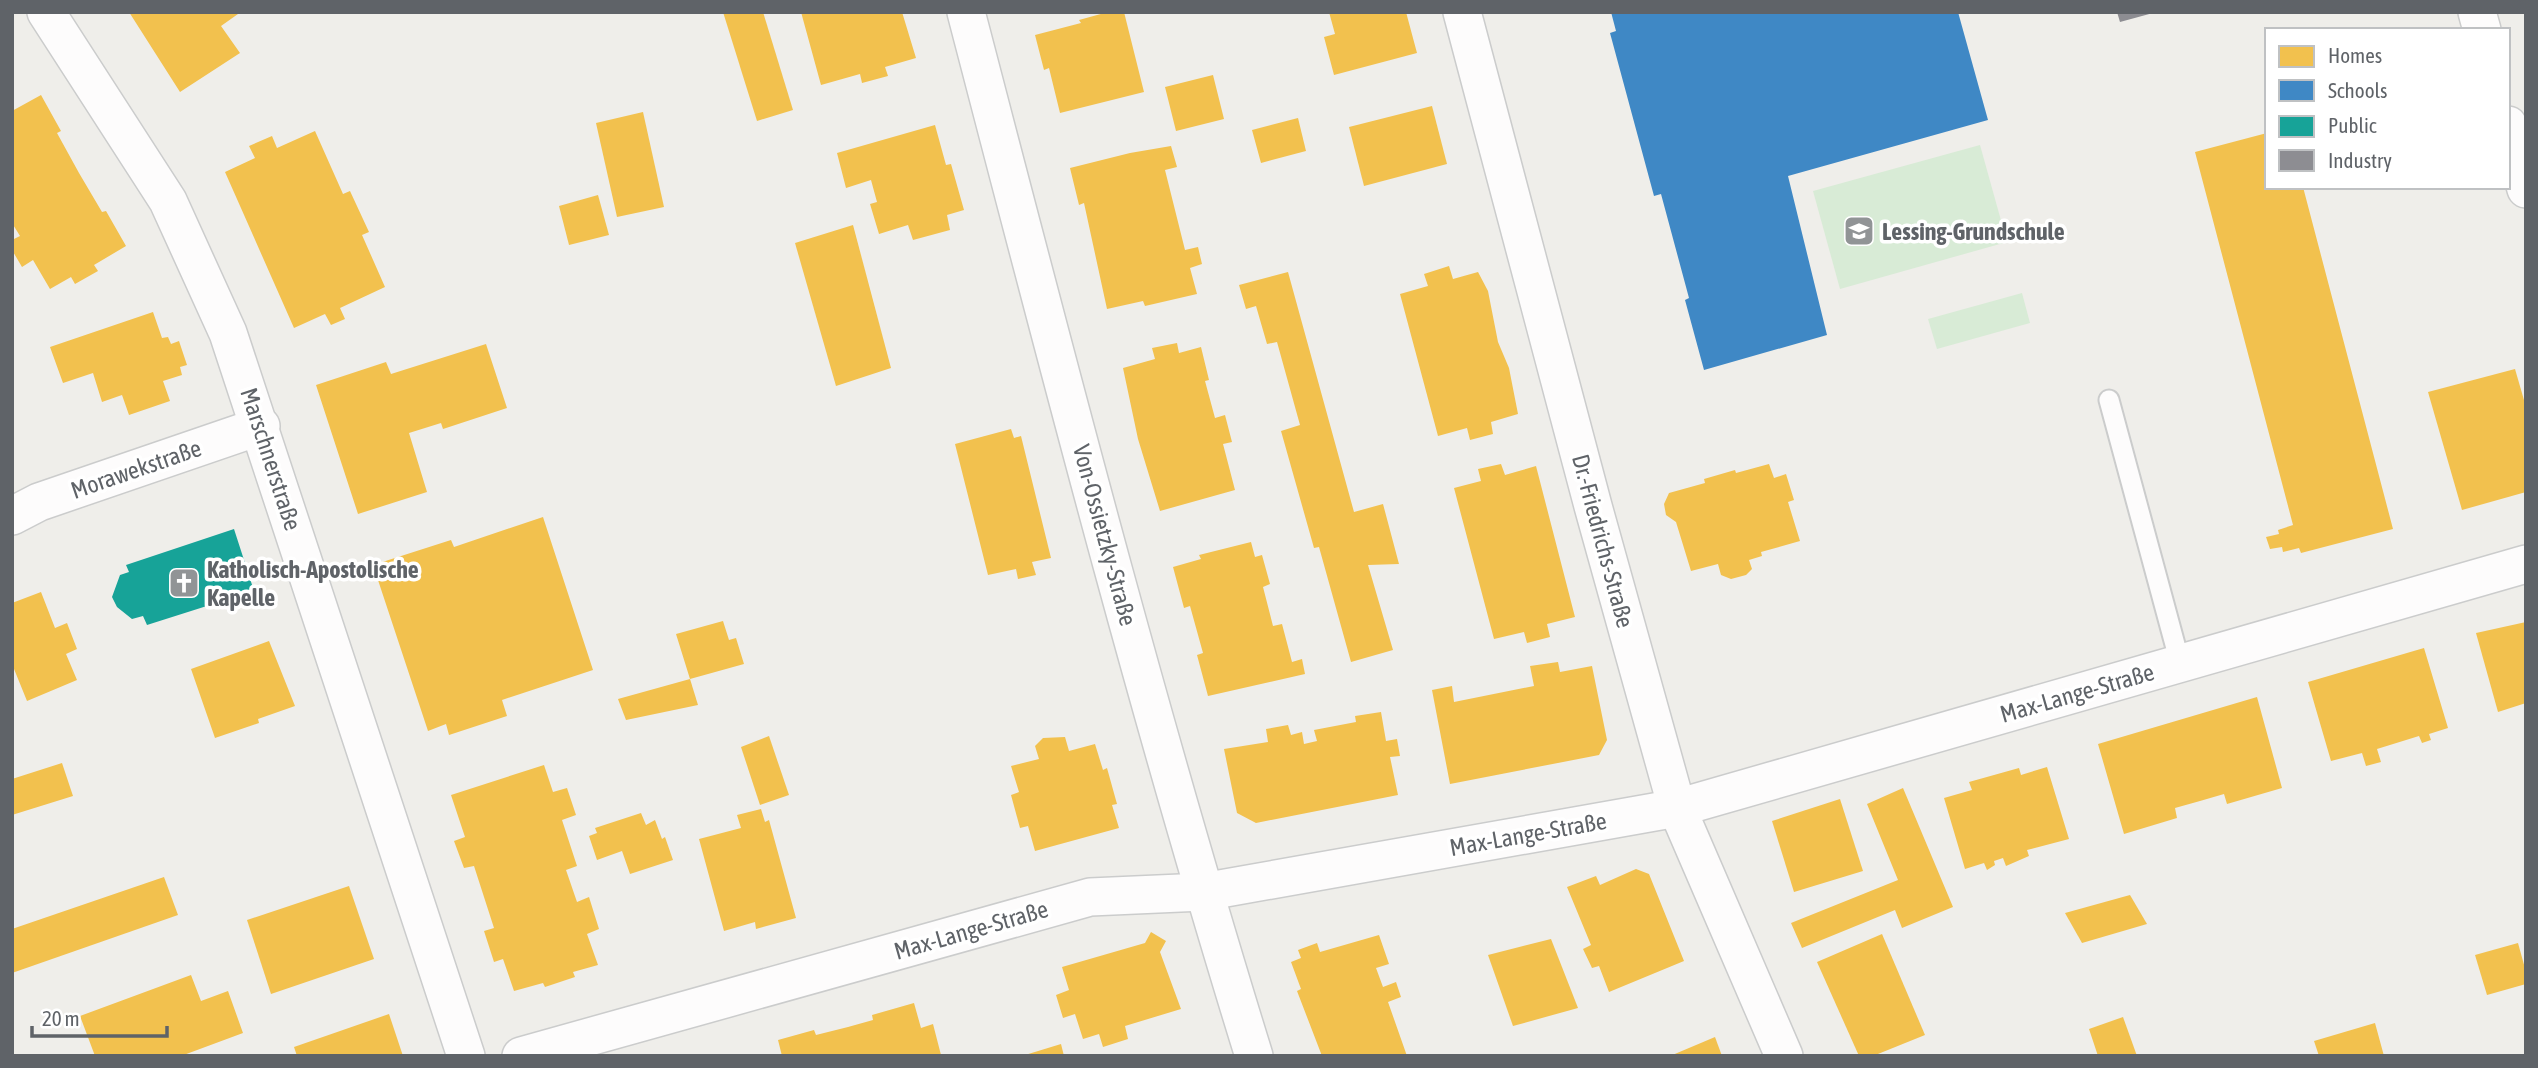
<svg xmlns="http://www.w3.org/2000/svg" width="2538" height="1068" font-family="'Asap Condensed',sans-serif">
<style>
.green{fill:#d8ebd6}
.homes{fill:#f2c14e}
.schools{fill:#3f88c5}
.public{fill:#17a398}
.industry{fill:#8d8d92}
.lines{fill:none;stroke-linecap:round;stroke-linejoin:round}
.service-casing{stroke:#cbcccc;stroke-width:23}
.minor-casing{stroke:#cbcccc;stroke-width:40}
.service{stroke:#fdfcfc;stroke-width:19}
.minor{stroke:#fdfcfc;stroke-width:37}
.labels{text-anchor:middle;dominant-baseline:central;stroke-width:7;stroke-linejoin:round;paint-order:stroke}
.poi-label{font-size:24px;font-weight:bold;fill:#5f6368;stroke:#fff;text-anchor:start}
.street-label{font-size:24px;fill:#5f6368;stroke:#fff}
</style>
<rect width="100%" height="100%" fill="#efeeea"/>
<g class="green">
<polygon points="1980,145 2007,242 1840,289 1813,191"/>
<polygon points="2022,293 2030,323 1937,349 1928,319"/>
</g>
<g class="homes">
<polygon points="129,12 237,12 238,14 221,26 240,53 180,92"/>
<polygon points="723,12 763,12 793,110 757,121"/>
<polygon points="801,12 902,12 916,58 885,67 888,76 862,83 860,74 821,85"/>
<polygon points="1108,12 1124,12 1144,92 1060,113 1049,68 1044,70 1035,35 1081,23 1079,20"/>
<polygon points="1329,12 1406,12 1417,53 1334,75 1324,37 1335,34"/>
<polygon points="1213,75 1224,119 1176,131 1165,87"/>
<polygon points="41,95 61,131 57,133 79,173 102,212 106,211 126,246 94,265 98,271 75,284 71,277 50,289 33,260 22,267 12,250 12,240 20,236 12,223 12,111"/>
<polygon points="1432,106 1447,164 1364,186 1349,127"/>
<polygon points="643,112 664,207 617,217 596,123"/>
<polygon points="1298,118 1306,151 1261,163 1252,130"/>
<polygon points="935,125 946,165 951,164 964,210 947,215 950,230 913,240 908,225 879,234 870,204 877,202 871,180 846,188 837,153"/>
<polygon points="315,131 343,194 350,191 369,232 362,235 385,287 340,308 345,319 331,325 325,314 294,328 225,172 255,158 249,146 272,136 277,148"/>
<polygon points="2267,133 2267,187 2303,187 2393,529 2301,553 2299,548 2283,552 2282,547 2270,549 2266,537 2279,534 2278,530 2293,525 2195,152"/>
<polygon points="1171,146 1177,167 1165,170 1185,250 1198,247 1202,264 1190,268 1197,294 1145,306 1143,301 1107,309 1084,203 1079,205 1070,168 1130,153"/>
<polygon points="598,195 609,235 569,245 559,206"/>
<polygon points="853,225 891,368 836,386 795,243"/>
<polygon points="1449,266 1453,279 1478,272 1488,291 1498,342 1509,368 1518,414 1491,422 1493,434 1470,440 1467,428 1438,436 1400,294 1428,286 1424,274"/>
<polygon points="1288,272 1354,512 1383,504 1399,564 1368,565 1393,650 1351,662 1319,547 1314,548 1281,431 1300,425 1277,342 1267,344 1256,306 1246,309 1239,285"/>
<polygon points="153,312 162,338 168,337 171,344 179,341 187,365 180,367 182,375 163,381 170,401 129,415 122,395 102,402 93,373 63,383 50,347"/>
<polygon points="1177,343 1179,353 1201,347 1209,380 1205,381 1215,418 1225,415 1232,442 1223,444 1235,490 1160,511 1138,439 1123,368 1155,359 1152,348"/>
<polygon points="486,344 507,408 443,429 441,423 409,433 427,492 358,514 316,385 386,362 391,374"/>
<polygon points="2515,369 2526,407 2526,492 2462,510 2428,392"/>
<polygon points="1011,429 1014,438 1021,436 1051,558 1032,562 1036,575 1018,579 1016,569 988,575 955,444"/>
<polygon points="1501,464 1505,475 1536,466 1575,617 1547,624 1550,637 1527,643 1524,632 1494,639 1454,488 1481,481 1478,469"/>
<polygon points="1769,464 1774,478 1786,474 1794,500 1788,502 1800,541 1761,552 1762,556 1749,560 1752,569 1746,575 1731,579 1721,575 1718,564 1691,571 1676,522 1666,515 1664,504 1669,493 1705,483 1704,479 1735,470 1736,473"/>
<polygon points="543,517 593,670 502,700 507,716 449,735 446,724 428,731 373,565 451,540 454,547"/>
<polygon points="1251,542 1255,557 1262,555 1270,584 1263,587 1273,626 1282,624 1292,662 1302,659 1305,674 1208,696 1197,655 1203,653 1190,606 1184,608 1173,567 1201,559 1199,555"/>
<polygon points="41,592 55,628 67,623 77,649 66,654 77,680 27,701 12,664 12,603"/>
<polygon points="723,621 729,640 736,638 744,664 690,679 676,634"/>
<polygon points="2526,622 2526,703 2498,712 2476,633"/>
<polygon points="269,641 295,706 258,719 259,723 215,738 191,669"/>
<polygon points="2424,648 2448,728 2429,734 2431,740 2422,743 2419,736 2377,749 2381,762 2366,766 2362,753 2331,761 2308,682"/>
<polygon points="1558,662 1560,672 1592,666 1607,740 1599,755 1450,784 1432,690 1452,686 1454,702 1534,686 1530,666"/>
<polygon points="690,679 698,705 626,720 618,699"/>
<polygon points="2257,697 2282,788 2227,804 2224,794 2200,801 2175,808 2177,818 2124,834 2098,744"/>
<polygon points="1381,712 1386,741 1397,739 1400,756 1390,757 1398,795 1256,823 1237,813 1224,749 1268,742 1266,729 1288,725 1291,735 1302,732 1304,744 1317,741 1314,730 1356,722 1355,716"/>
<polygon points="769,736 789,795 760,805 741,747"/>
<polygon points="1065,737 1069,751 1095,744 1103,770 1107,768 1117,804 1112,805 1119,828 1035,851 1028,826 1020,828 1011,795 1019,792 1011,766 1039,759 1035,746 1043,738"/>
<polygon points="62,763 73,796 12,815 12,779"/>
<polygon points="544,765 553,792 567,788 576,815 562,820 577,866 566,870 577,902 589,897 599,929 587,934 598,965 573,972 575,977 545,987 543,983 514,991 503,959 494,962 484,931 494,928 474,866 464,868 454,841 465,837 451,795"/>
<polygon points="2047,767 2069,839 2027,850 2029,856 2006,866 2003,858 1994,861 1995,865 1987,870 1984,863 1965,869 1944,798 1972,790 1969,782 2019,768 2021,775"/>
<polygon points="1903,788 1953,907 1902,928 1895,910 1802,948 1791,923 1898,880 1867,804"/>
<polygon points="1840,799 1863,871 1794,892 1772,821"/>
<polygon points="761,809 765,822 769,820 796,918 756,929 755,922 724,931 699,839 741,828 737,815"/>
<polygon points="641,813 646,825 655,820 662,839 665,837 673,860 630,874 622,851 597,860 589,836 597,833 595,828"/>
<polygon points="1636,869 1649,874 1684,961 1609,992 1599,966 1592,968 1583,949 1591,945 1567,887 1596,876 1600,885"/>
<polygon points="164,877 178,915 12,973 12,929"/>
<polygon points="349,886 374,959 271,994 247,920"/>
<polygon points="2130,895 2147,924 2082,943 2065,913"/>
<polygon points="1151,932 1166,941 1160,952 1181,1009 1125,1026 1128,1039 1103,1047 1099,1034 1083,1039 1075,1014 1063,1018 1056,995 1069,990 1062,967 1145,943"/>
<polygon points="1882,934 1925,1035 1873,1056 1859,1056 1817,962"/>
<polygon points="1379,935 1389,964 1376,968 1383,987 1396,982 1401,997 1388,1002 1407,1056 1322,1056 1297,991 1301,989 1291,962 1301,958 1298,950 1317,943 1320,952"/>
<polygon points="1551,939 1578,1008 1513,1026 1488,955"/>
<polygon points="2518,943 2526,972 2526,984 2487,995 2475,955"/>
<polygon points="191,975 201,1001 228,991 243,1033 181,1056 95,1056 80,1016"/>
<polygon points="914,1003 921,1028 933,1024 941,1055 782,1056 778,1040 814,1030 816,1035 848,1027 873,1020 872,1015"/>
<polygon points="389,1014 403,1056 297,1056 294,1047"/>
<polygon points="2123,1017 2137,1056 2098,1056 2089,1029"/>
<polygon points="2375,1023 2384,1056 2319,1056 2314,1041"/>
<polygon points="1715,1037 1722,1056 1670,1056"/>
<polygon points="1061,1044 1064,1056 1025,1056 1025,1055"/>
</g>
<polygon class="schools" points="1611,12 1958,12 1988,120 1788,176 1827,335 1704,370 1685,300 1689,298 1661,194 1654,196 1610,33 1616,31"/>
<polygon class="public" points="234,529 254,591 147,625 143,616 132,619 117,607 112,597 120,575 129,572 126,565"/>
<polygon class="industry" points="2117,12 2153,12 2153,13 2120,22"/>
<g class="lines">
<g class="service-casing">
<polyline id="service" points="2109,400 2180,663"/>
</g>
<g class="minor-casing">
<g id="minor">
<polyline points="46,12 168,201 228,333 466,1056"/>
<path d="M 966,12 C 1057,361 1147,711 1254,1056"/>
<polyline points="1462,12 1593,506 1677,808 1784,1056"/>
<polyline points="2477,12 2482,30"/>
<polyline points="2508,125 2526,189"/>
<polyline points="12,516 39,502 261,426"/>
<polyline points="521,1056 1090,897 1203,892 1677,808 2526,564"/>
</g>
</g>
<use href="#service" class="service"/>
<use href="#minor" class="minor"/>
</g>
<defs>
<g id="school-square" transform="scale(1.575)"><rect x="-9" y="-9" width="18" height="18" rx="4" fill="#919496" stroke="#fff"/><path d="M0-5L7-2L0 1L-7-2ZM-4 1L0 2.5L4 1V4Q0 6-4 4Z" fill="#fff"/></g>
<g id="church-square" transform="scale(1.575)"><rect x="-9" y="-9" width="18" height="18" rx="4" fill="#919496" stroke="#fff"/><path d="M-1.2-6h2.4v3.5h3.3v2.4h-3.3V6h-2.4V-.1h-3.3v-2.4h3.3Z" fill="#fff"/></g>
</defs>
<g fill-rule="evenodd">
<use href="#school-square" x="1859" y="231"/>
<use href="#church-square" x="184" y="583"/>
</g>
<g class="labels">
<g class="poi-label">
<text x="1882" y="231">Lessing-Grundschule</text>
<text x="207" y="569">Katholisch-Apostolische<tspan x="207" dy="28">Kapelle</tspan></text>
</g>
<g class="street-label">
<text transform="translate(271 459) rotate(72)">Marschnerstraße</text>
<text transform="translate(136 469) rotate(-19)">Morawekstraße</text>
<text transform="translate(1105 535) rotate(75)">Von-Ossietzky-Straße</text>
<text transform="translate(1603 541) rotate(75)">Dr.-Friedrichs-Straße</text>
<text transform="translate(2077 693) rotate(-16)">Max-Lange-Straße</text>
<text transform="translate(1528 834) rotate(-10)">Max-Lange-Straße</text>
<text transform="translate(971 930) rotate(-16)">Max-Lange-Straße</text>
</g>
</g>
<rect width="2538" height="1068" fill="none" stroke="#5f6368" stroke-width="28"/>
<rect x="2265" y="28" width="245" height="161" fill="#ffffff" stroke="#bfc1c3" stroke-width="2"/>
<rect x="2279" y="46" width="35" height="21" fill="#f2c14e" stroke="#bfc1c3" stroke-width="2"/>
<text x="2328" y="63" font-size="21" fill="#5f6368">Homes</text>
<rect x="2279" y="80" width="35" height="21" fill="#3f88c5" stroke="#bfc1c3" stroke-width="2"/>
<text x="2328" y="98" font-size="21" fill="#5f6368">Schools</text>
<rect x="2279" y="116" width="35" height="21" fill="#17a398" stroke="#bfc1c3" stroke-width="2"/>
<text x="2328" y="133" font-size="21" fill="#5f6368">Public</text>
<rect x="2279" y="150" width="35" height="21" fill="#8d8d92" stroke="#bfc1c3" stroke-width="2"/>
<text x="2328" y="168" font-size="21" fill="#5f6368">Industry</text>
<path d="M32 1026v10h135v-10" fill="none" stroke="#5f6368" stroke-width="3.5"/>
<text x="42" y="1026" font-size="21" fill="#5f6368" stroke="#ffffff" stroke-width="5" paint-order="stroke">20 m</text>
</svg>
